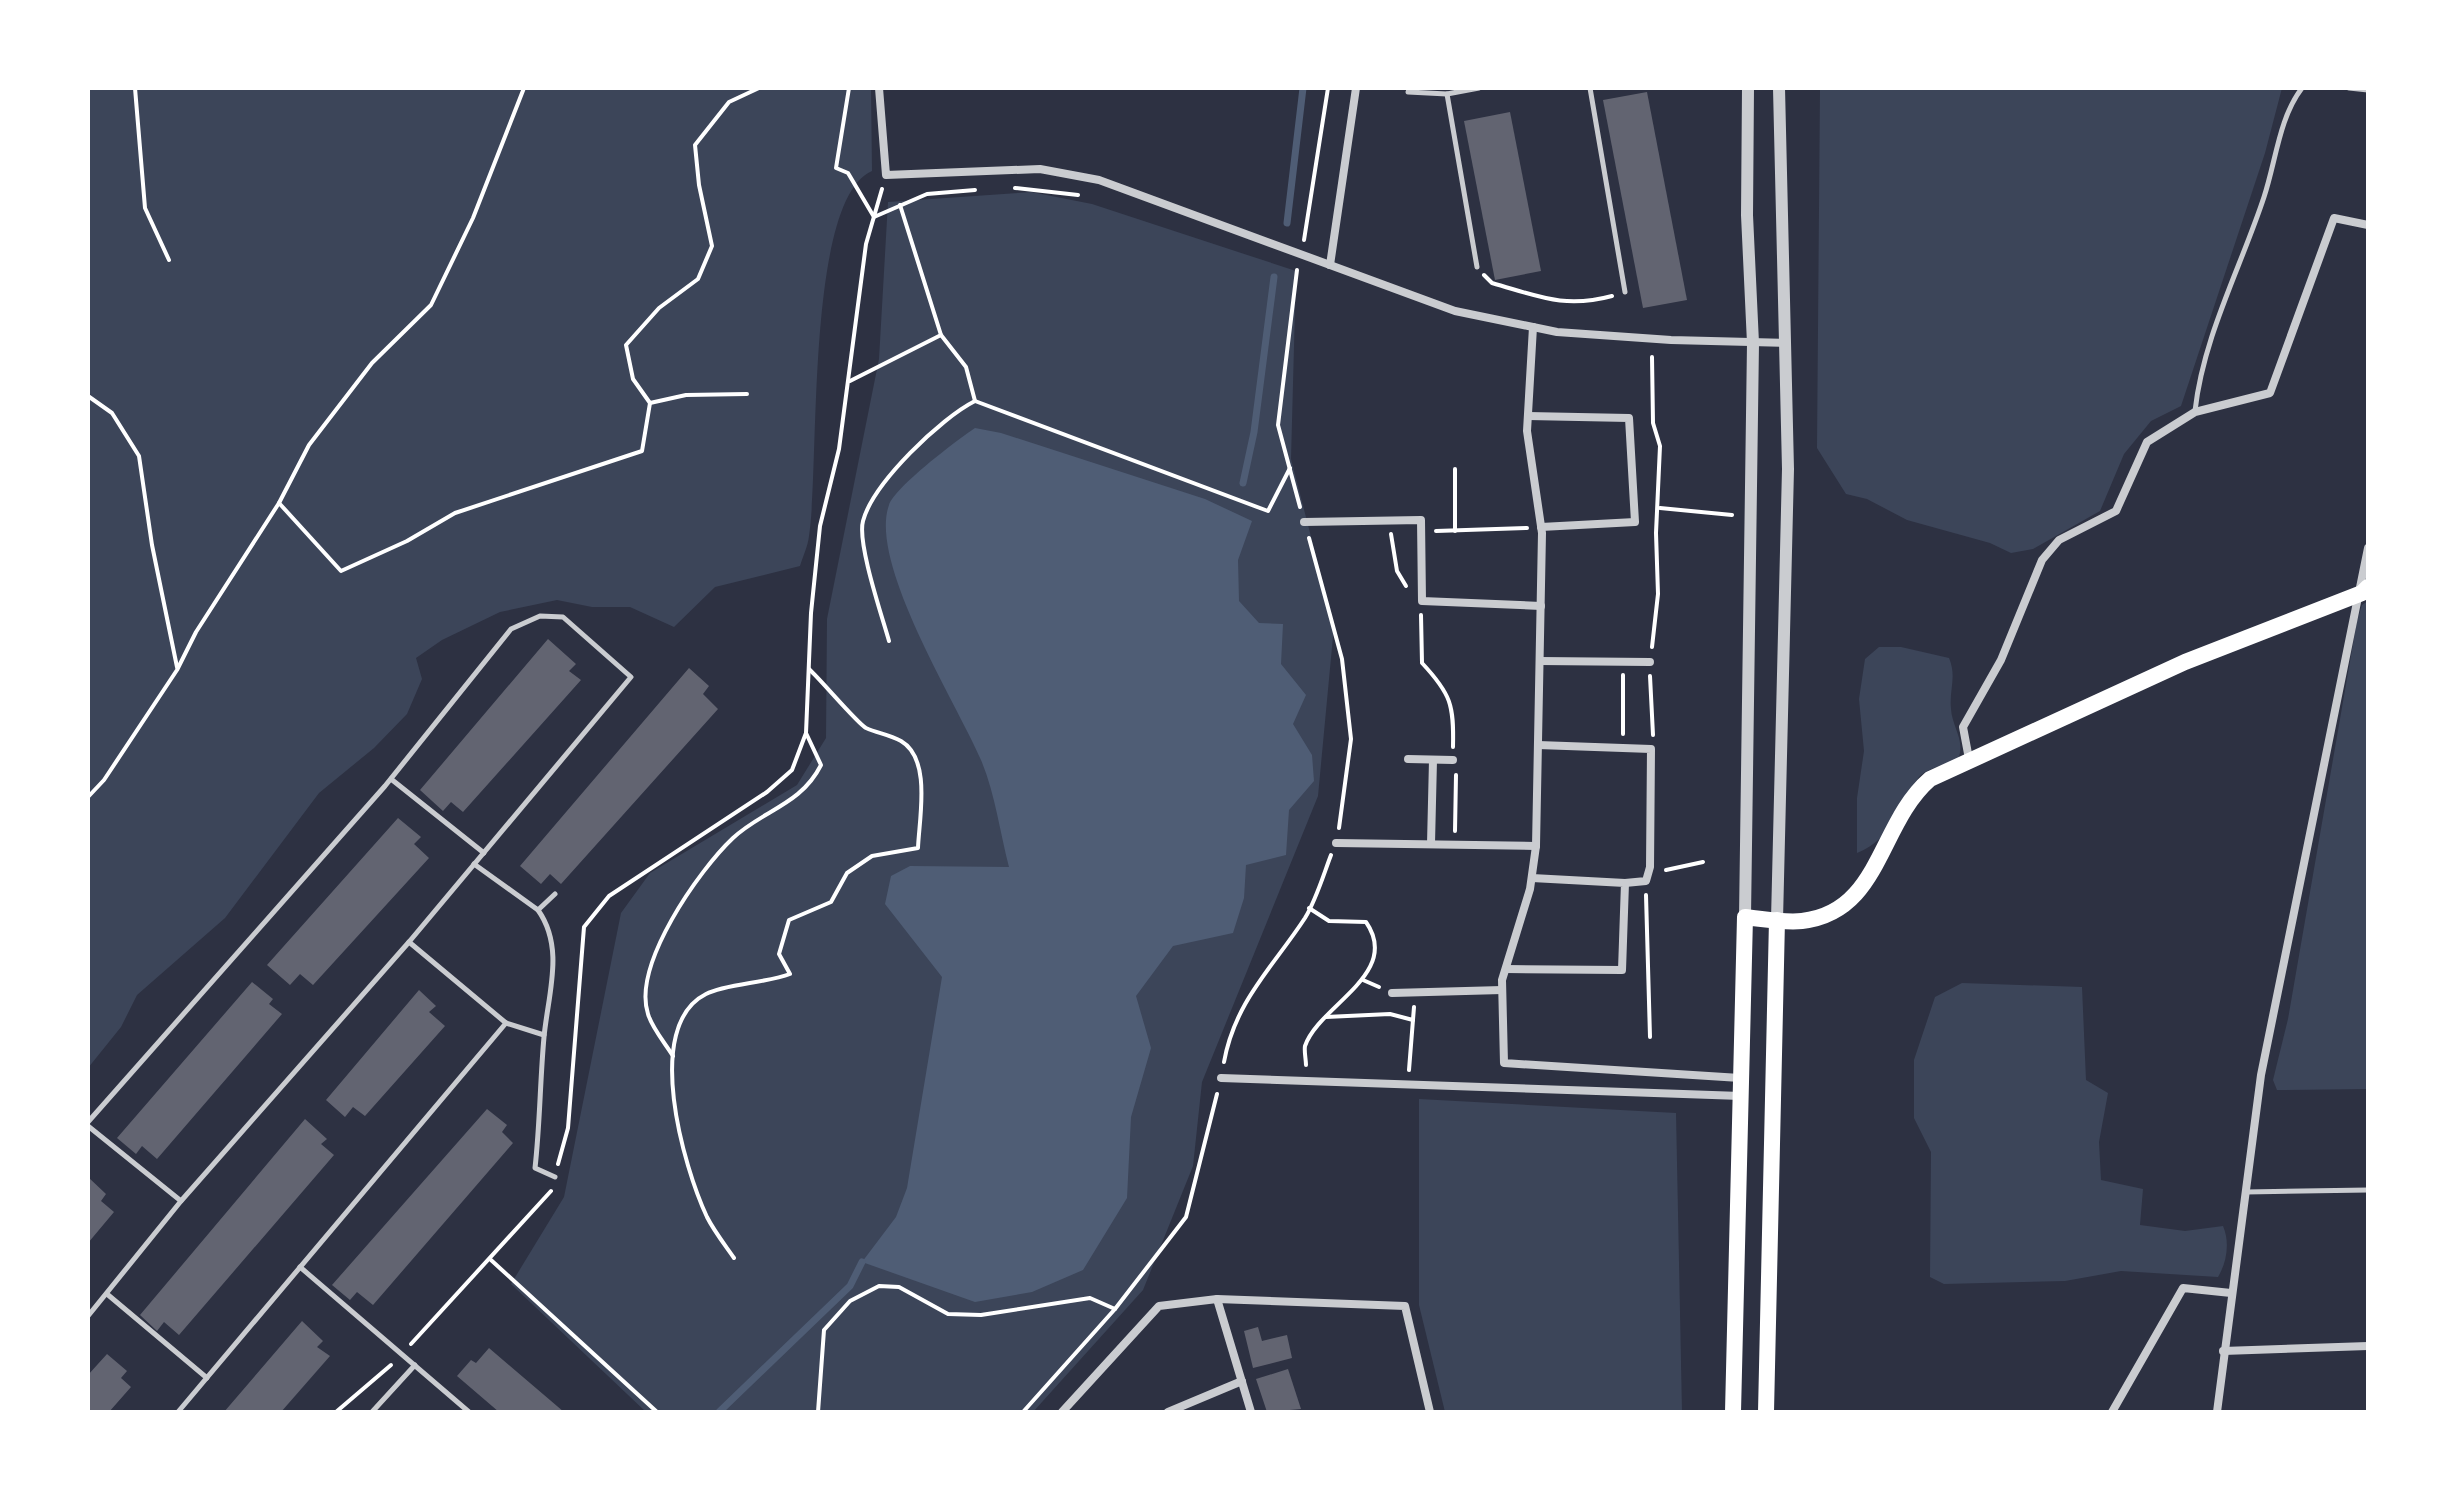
<svg xmlns="http://www.w3.org/2000/svg" width="2456" height="1500" font-family="'Fira Sans',sans-serif">
<style>
.green{fill:#3c4559}
.water{fill:#4f5d75}
.lines{fill:none;stroke-linecap:round;stroke-linejoin:round}
.stream{stroke:#4f5d75;stroke-width:7}
.building{fill:#626471}
.path{stroke:#fff;stroke-width:4}
.service{stroke:#caccd0;stroke-width:5}
.minor{stroke:#caccd0;stroke-width:8}
.tertiary{stroke:#caccd0;stroke-width:12}
.primary{stroke:#fff;stroke-width:16}
</style>
<rect width="100%" height="100%" fill="#2d3142"/>
<g class="green">
<path d="M 88,88 L 871,88 L 872,171 C 805,200 820,467 809,536 C 808,546 803,556 800,566 L 715,587 L 674,627 L 630,607 L 592,607 L 557,600 L 500,612 L 442,640 L 416,658 L 422,679 L 407,714 L 374,748 L 319,793 L 225,918 L 137,995 L 121,1027 L 88,1068 Z"/>
<polygon points="1820,88 2282,88 2265,153 2181,406 2151,421 2124,454 2100,511 2033,549 2011,553 1990,543 1907,520 1867,499 1846,494 1817,448"/>
<polygon points="1031,192 1092,204 1296,271 1291,459 1334,626 1318,796 1202,1082 1193,1166 1143,1290 1033,1412 646,1412 511,1284 564,1197 621,913 650,873 797,785 826,738 827,619 879,359 888,202"/>
<polygon points="2368,601 2368,1089 2277,1090 2273,1080 2288,1019 2357,621 2362,605"/>
<path d="M 1879,647 L 1901,647 L 1949,658 C 1957,677 1949,689 1951,709 C 1952,727 1966,741 1958,759 C 1948,764 1925,769 1919,777 C 1897,805 1895,838 1857,853 L 1857,798 L 1864,751 L 1859,699 L 1865,659 Z"/>
<path d="M 1962,983 L 2082,987 L 2086,1080 L 2108,1093 L 2099,1142 L 2101,1180 L 2143,1189 L 2140,1225 L 2185,1231 L 2223,1226 C 2230,1242 2227,1262 2218,1277 L 2121,1271 L 2065,1281 L 1944,1284 L 1930,1277 L 1931,1152 L 1914,1118 L 1914,1060 L 1935,997 Z"/>
<polygon points="1419,1099 1676,1113 1682,1412 1445,1412 1419,1305"/>
</g>
<path class="water" d="M 975,428 L 1001,433 L 1205,499 L 1252,521 L 1238,560 L 1239,601 L 1259,623 L 1283,624 L 1281,664 L 1306,695 L 1293,724 L 1312,755 L 1314,781 L 1289,810 L 1286,855 L 1246,865 L 1244,898 L 1233,933 L 1173,946 L 1136,996 L 1151,1048 L 1131,1117 L 1127,1198 L 1083,1270 L 1032,1292 L 975,1302 L 862,1262 L 896,1217 L 907,1188 L 942,977 L 885,904 L 891,876 L 910,866 L 1009,867 C 1000,833 995,793 981,760 C 957,704 868,563 889,505 C 895,487 957,440 975,428 Z"/>
<g class="lines">
<g class="stream">
<polyline points="1287,223 1303,88"/>
<polyline points="1243,483 1254,432 1274,277"/>
<polyline points="719,1412 850,1286 862,1262"/>
</g>
</g>
<g class="building">
<polygon points="1647,92 1687,300 1643,308 1603,100"/>
<polygon points="1510,112 1541,271 1495,280 1464,121"/>
<polygon points="548,639 576,664 569,671 581,680 463,812 451,802 443,811 420,790"/>
<polygon points="689,668 709,686 703,694 718,709 561,884 550,874 541,884 520,866"/>
<polygon points="398,818 421,837 414,844 429,858 313,985 300,974 290,985 267,965"/>
<polygon points="252,982 273,999 269,1004 282,1014 157,1159 142,1146 136,1154 117,1138"/>
<polygon points="419,990 436,1006 429,1012 445,1026 365,1116 353,1107 345,1117 326,1100"/>
<polygon points="487,1109 507,1125 502,1132 513,1143 373,1305 357,1292 350,1300 332,1285"/>
<polygon points="305,1119 327,1139 321,1144 334,1155 179,1335 164,1322 157,1331 140,1315"/>
<polygon points="88,1177 106,1194 101,1201 114,1212 88,1243"/>
<polygon points="302,1321 323,1341 317,1347 330,1356 281,1412 224,1412"/>
<polygon points="1258,1327 1262,1341 1287,1335 1292,1358 1253,1368 1244,1331"/>
<polygon points="489,1348 564,1412 499,1412 457,1376 471,1360 476,1363"/>
<polygon points="107,1354 127,1371 121,1378 131,1387 109,1412 88,1412 88,1375"/>
<polygon points="1288,1369 1301,1409 1267,1412 1256,1379"/>
</g>
<g class="lines">
<g class="path">
<polyline points="135,88 145,208 169,260"/>
<polyline points="849,88 836,168 848,173 874,217 927,194 975,190"/>
<polyline points="1015,188 1078,195"/>
<polyline points="900,205 941,335 966,367 975,401 1268,511 1290,468"/>
<polyline points="1304,240 1328,88"/>
<polyline points="1297,270 1278,425 1300,507"/>
<path d="M 1484,275 L 1492,283 C 1538,296 1564,309 1612,296"/>
<polyline points="1652,357 1653,423 1660,446 1656,533 1658,594 1652,647"/>
<polyline points="850,381 941,335"/>
<polyline points="88,396 112,413 139,456 152,545 177,667"/>
<polyline points="650,403 633,379 626,345 659,308 698,279 712,246 699,185 695,145 729,102 759,88"/>
<polyline points="1455,469 1455,531"/>
<polyline points="279,503 341,571 407,541 455,513 642,451 650,403 686,395 747,394"/>
<polyline points="1660,508 1732,515"/>
<polyline points="1436,531 1527,528"/>
<polyline points="1391,534 1397,571 1406,586"/>
<polyline points="1309,538 1342,659 1351,739 1339,828"/>
<path d="M 1421,615 L 1422,663 C 1451,694 1454,705 1453,747"/>
<path d="M 889,641 C 882,616 857,543 863,521 C 873,483 941,418 975,401"/>
<polyline points="1623,675 1623,734"/>
<polyline points="1650,676 1653,735"/>
<polyline points="88,797 104,780 177,670 196,632 279,503 309,445 372,363 431,305 473,218 524,88"/>
<polyline points="1455,831 1456,775"/>
<polyline points="1666,870 1703,862"/>
<polyline points="1646,895 1650,1037"/>
<polyline points="1363,980 1379,987"/>
<polyline points="1326,1017 1390,1014 1413,1020"/>
<path d="M 673,1056 C 665,1043 652,1028 648,1014 C 632,965 699,870 733,838 C 763,810 801,805 821,765 L 806,733"/>
<path d="M 1224,1062 C 1235,1001 1273,967 1305,918 C 1316,900 1323,876 1331,855"/>
<path d="M 1306,1065 C 1306,1060 1304,1051 1305,1046 C 1319,1005 1402,974 1366,922 L 1329,921 L 1309,908"/>
<polyline points="1409,1070 1414,1007"/>
<polyline points="558,1164 568,1128 584,927 609,896 767,792 792,770 806,733 811,613 820,526 839,449 866,244 882,189"/>
<path d="M 734,1258 C 725,1245 714,1231 707,1217 C 684,1168 642,1026 706,994 C 725,984 766,983 790,974 L 779,954 L 789,920 L 831,902 L 847,873 L 872,856 L 918,848 C 919,819 932,759 901,741 C 890,735 877,733 866,728 C 857,723 822,681 809,669"/>
<polyline points="491,1260 657,1412"/>
<polyline points="411,1344 551,1191"/>
<polyline points="336,1412 391,1365"/>
<polyline points="818,1412 824,1330 850,1301 879,1286 899,1287 948,1314 981,1315 1090,1298 1115,1309"/>
<polyline points="1023,1412 1115,1309 1186,1217 1217,1094"/>
</g>
<g class="service">
<polyline points="1590,88 1625,292"/>
<polyline points="2349,88 2368,90"/>
<polyline points="1408,92 1447,94 1479,88"/>
<polyline points="1447,94 1477,267"/>
<path d="M 2195,411 C 2203,337 2241,267 2264,197 C 2276,161 2279,118 2302,88"/>
<polyline points="391,779 484,853"/>
<polyline points="474,864 538,910 555,894"/>
<path d="M 538,910 C 565,948 548,994 544,1037 C 540,1081 540,1124 535,1168 L 555,1177"/>
<polyline points="506,1023 544,1035"/>
<polyline points="88,1122 385,786 511,629 540,616 563,617 631,677 409,942 181,1201 88,1316"/>
<polyline points="88,1126 181,1201"/>
<polyline points="2246,1192 2368,1190"/>
<polyline points="300,1267 469,1412"/>
<polyline points="107,1294 207,1378"/>
<polyline points="178,1412 506,1023 409,942"/>
<polyline points="372,1412 415,1365"/>
</g>
<g class="minor">
<polyline points="879,88 886,175 1040,169 1099,180 1455,311 1557,332 1671,340 1785,343"/>
<polyline points="1330,265 1356,88"/>
<polyline points="1533,327 1527,431 1542,533 1536,846 1530,889 1502,980 1504,1063 1740,1078"/>
<polyline points="1528,416 1629,418 1635,522 1541,527"/>
<polyline points="1304,522 1421,520 1422,601 1541,606"/>
<polyline points="1540,661 1650,662"/>
<polyline points="1538,745 1651,749 1650,867 1646,881 1625,883"/>
<polyline points="1408,759 1453,760"/>
<polyline points="1969,759 1963,727 2001,660 2042,560 2059,540 2116,511 2147,442 2195,412 2270,393 2334,218 2368,225"/>
<polyline points="1336,843 1536,846"/>
<polyline points="1431,844 1433,760"/>
<polyline points="1506,969 1622,970 1625,883 1532,878"/>
<polyline points="1392,993 1502,990"/>
<polyline points="1221,1078 1741,1096"/>
<polyline points="1217,1299 1251,1412"/>
<polyline points="2223,1351 2368,1346"/>
<polyline points="1062,1412 1159,1306 1217,1299 1405,1306 1430,1412"/>
<polyline points="1168,1412 1242,1381"/>
<polyline points="2112,1412 2183,1288 2231,1293"/>
<polyline points="2217,1412 2261,1075 2368,548"/>
</g>
<g class="tertiary">
<polyline points="1745,917 1753,343 1747,215 1748,88"/>
<polyline points="1777,920 1788,469 1779,88"/>
</g>
<g class="primary">
<path d="M 1733,1412 L 1745,917 C 1764,919 1784,923 1802,921 C 1881,912 1878,824 1930,779 L 2185,662 L 2362,593 L 2368,587"/>
<polyline points="1766,1412 1777,920"/>
</g>
</g>
<rect width="2456" height="1500" fill="none" stroke="#ffffff" stroke-width="180"/>
</svg>
